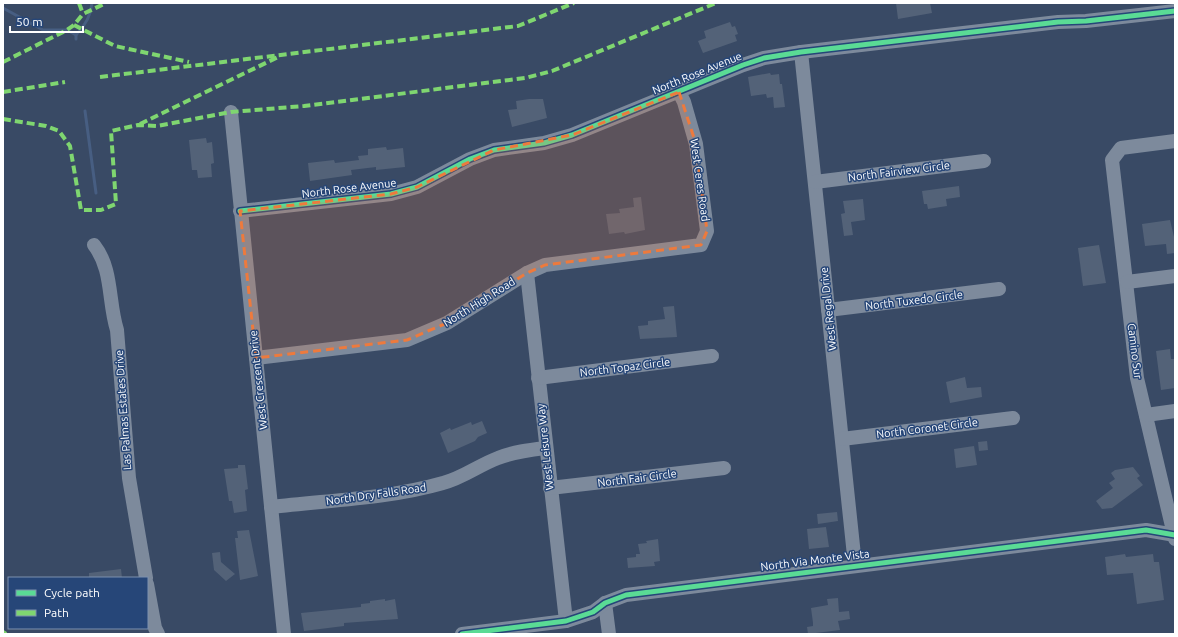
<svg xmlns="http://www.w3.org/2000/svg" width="1178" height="637" font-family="Ubuntu,sans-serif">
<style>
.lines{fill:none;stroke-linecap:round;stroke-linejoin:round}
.stream{stroke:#475e82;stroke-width:3}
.building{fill:#536278}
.minor{stroke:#7d8a9c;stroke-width:14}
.quiet{stroke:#7fd670;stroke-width:4;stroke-dasharray:8 4;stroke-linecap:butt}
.cycleway-casing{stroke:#264678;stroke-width:8}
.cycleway{stroke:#5adb95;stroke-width:5}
.marked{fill:#ed7a3d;fill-opacity:0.2;stroke:#ed7a3d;stroke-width:3;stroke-dasharray:8 5;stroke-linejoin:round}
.labels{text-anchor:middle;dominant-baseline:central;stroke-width:3;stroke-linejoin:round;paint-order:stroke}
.street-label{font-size:11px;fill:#fff;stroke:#264678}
</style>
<rect width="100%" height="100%" fill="#394a65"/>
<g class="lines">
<g class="stream">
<polyline points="3,8 43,30 67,30 76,35"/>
<path d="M 76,39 L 76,35 C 84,27 91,15 92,3"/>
<polyline points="85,111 96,193"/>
</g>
</g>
<g class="building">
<polygon points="896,3 930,3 932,13 898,19"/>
<polygon points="730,22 732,27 735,26 738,34 735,35 737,41 703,53 698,41 706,38 704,31"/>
<polygon points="770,73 771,75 779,74 780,84 782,84 785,107 774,108 773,97 767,98 766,94 751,96 748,77"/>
<polygon points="529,99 543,99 547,118 512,127 508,110 517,109 516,101"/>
<polygon points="206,138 207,143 212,142 214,163 211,164 212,177 198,178 197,170 192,170 189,140"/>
<polygon points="386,147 387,150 403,148 405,167 376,170 376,167 351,170 352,175 310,181 308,163 334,160 335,163 359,160 358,156 368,155 368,149"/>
<polygon points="959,186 960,197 946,199 947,206 928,209 927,204 924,204 922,191"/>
<polygon points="641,197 645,230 625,234 624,232 609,234 606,214 620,213 619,209 634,207 633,198"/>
<polygon points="863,199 865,220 851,222 853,235 844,236 841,214 845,213 843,201"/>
<polygon points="1170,220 1175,241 1175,253 1167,254 1166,244 1145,246 1142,224"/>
<polygon points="1099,245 1106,283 1083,286 1078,248"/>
<polygon points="674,306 677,337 640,339 638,326 648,325 648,321 665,319 663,307"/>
<polygon points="1170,349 1171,359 1175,359 1175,388 1161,390 1156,351"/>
<polygon points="965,377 967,388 981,387 982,397 950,403 946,382"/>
<polygon points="482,421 487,433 478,437 475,441 448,453 440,433 450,428 451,430 471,422 472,425"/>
<polygon points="987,441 988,450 979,451 978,442"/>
<polygon points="974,446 977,465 956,468 954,449"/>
<polygon points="238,465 245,465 248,489 245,490 247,511 234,513 232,501 229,501 224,469 238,468"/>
<polygon points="1133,467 1140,476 1137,478 1143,485 1112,508 1102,509 1096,501 1113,488 1109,483 1115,479 1111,473 1115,470"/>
<polygon points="837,512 838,521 818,524 817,514"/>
<polygon points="826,527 829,547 809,549 807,529"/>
<polygon points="249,530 258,576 240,580 235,538 238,538 237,531"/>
<polygon points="658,539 660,561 654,562 655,566 628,568 627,558 636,557 636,554 640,554 638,544 647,543 646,541"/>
<polygon points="220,552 221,562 235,574 226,581 214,570 212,553"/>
<polygon points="1125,554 1126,557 1153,554 1154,562 1159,562 1164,600 1137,604 1133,573 1107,575 1105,557"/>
<polygon points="121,569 122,578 89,578 89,573"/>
<polygon points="838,598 839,612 849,611 850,619 838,621 840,630 808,634 807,627 813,626 813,623 811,608 828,605 827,599"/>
<polygon points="385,599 385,601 395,599 398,619 344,623 344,626 304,631 301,613 361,607 361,604 370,603 370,601"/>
</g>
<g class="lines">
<g class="minor">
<polyline points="801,52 855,565"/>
<polyline points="231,112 284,634"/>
<polyline points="1175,141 1121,148 1112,160 1137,378 1175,539"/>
<polyline points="815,182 984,161"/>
<polyline points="240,211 391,194 417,187 470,159 494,150 544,143 572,135 743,65 764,58 801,52 1058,22 1086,21 1175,11"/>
<path d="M 94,245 C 113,269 108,302 117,330 L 129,478 L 146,578"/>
<polyline points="527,273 566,621"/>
<polyline points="1127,282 1175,276"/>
<polyline points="828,310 999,289"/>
<polyline points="256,358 407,340 447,323 527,273 545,265 701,245 707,231 696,144 684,102 679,92"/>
<polyline points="538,378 712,356"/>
<polyline points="1146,415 1175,411"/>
<polyline points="842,439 1013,418"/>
<polyline points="550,488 724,468"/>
<path d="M 271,507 C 328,500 387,499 443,483 C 463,478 479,465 498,458 C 513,452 529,450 545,448"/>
<polyline points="147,584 155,628 158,634"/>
<polyline points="605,603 609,634"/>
<polyline points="462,634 566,621 593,612 605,603 626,595 1146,530 1175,535"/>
</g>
<g class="quiet">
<polyline points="79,3 83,14"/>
<polyline points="74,25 115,46 189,62"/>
<polyline points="3,62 67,30 74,25 83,14 106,3"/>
<polyline points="100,77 518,26 574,3"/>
<polyline points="3,92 65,82"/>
<polyline points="3,119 46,126 59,131 70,146 81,210 101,210 116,204 111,131 138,125 157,126 231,112 304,106 525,78 552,71 716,3"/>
<polyline points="140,124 280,56"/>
<polyline points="3,632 6,634"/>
</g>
<g class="cycleway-casing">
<g id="cycleway">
<polyline points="240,211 391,194 417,187 470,159 494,150 544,143 572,135 743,65 764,58 801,52 1058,22 1086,21 1175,11"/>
<polyline points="462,634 566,621 593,612 605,603 626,595 1146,530 1175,535"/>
</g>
</g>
<use href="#cycleway" class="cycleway"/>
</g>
<path class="marked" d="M 679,92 L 696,144 L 707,231 L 701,245 L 545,265 L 527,273 L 447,323 L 407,340 L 256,358 L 240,211 L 391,194 L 417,187 L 494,150 L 572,135 Z"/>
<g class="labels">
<g class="street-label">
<text transform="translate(697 73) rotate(-22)">North Rose Avenue</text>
<text transform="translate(899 171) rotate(-7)">North Fairview Circle</text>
<text transform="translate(700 180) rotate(82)">West Ceres Road</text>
<text transform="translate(349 188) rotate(-7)">North Rose Avenue</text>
<text transform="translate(914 300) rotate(-7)">North Tuxedo Circle</text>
<text transform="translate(479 302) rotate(-32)">North High Road</text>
<text transform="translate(828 309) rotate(-96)">West Regal Drive</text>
<text transform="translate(1135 351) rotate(83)">Camino Sur</text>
<text transform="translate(625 367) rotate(-7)">North Topaz Circle</text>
<text transform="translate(258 380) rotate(-96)">West Crescent Drive</text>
<text transform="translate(123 410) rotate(-94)">Las Palmas Estates Drive</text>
<text transform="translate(927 428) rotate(-7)">North Coronet Circle</text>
<text transform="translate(545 447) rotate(-96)">West Leisure Way</text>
<text transform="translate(637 478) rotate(-7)">North Fair Circle</text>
<text transform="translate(376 494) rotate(-8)">North Dry Falls Road</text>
<text transform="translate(815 560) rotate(-7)">North Via Monte Vista</text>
</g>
</g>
<rect width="1178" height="637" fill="none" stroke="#ffffff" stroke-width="8"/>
<rect x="8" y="577" width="140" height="52" fill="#264678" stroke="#7d90ae"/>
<rect x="16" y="590" width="20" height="6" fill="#5adb95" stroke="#7d90ae"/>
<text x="44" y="597" font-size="12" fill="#ffffff">Cycle path</text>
<rect x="16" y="610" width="20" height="6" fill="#7fd670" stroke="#7d90ae"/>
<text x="44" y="617" font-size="12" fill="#ffffff">Path</text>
<path d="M10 26v6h73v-6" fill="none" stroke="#ffffff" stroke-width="2"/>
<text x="16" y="26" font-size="12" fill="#ffffff" stroke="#264678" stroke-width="3" paint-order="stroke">50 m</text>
</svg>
